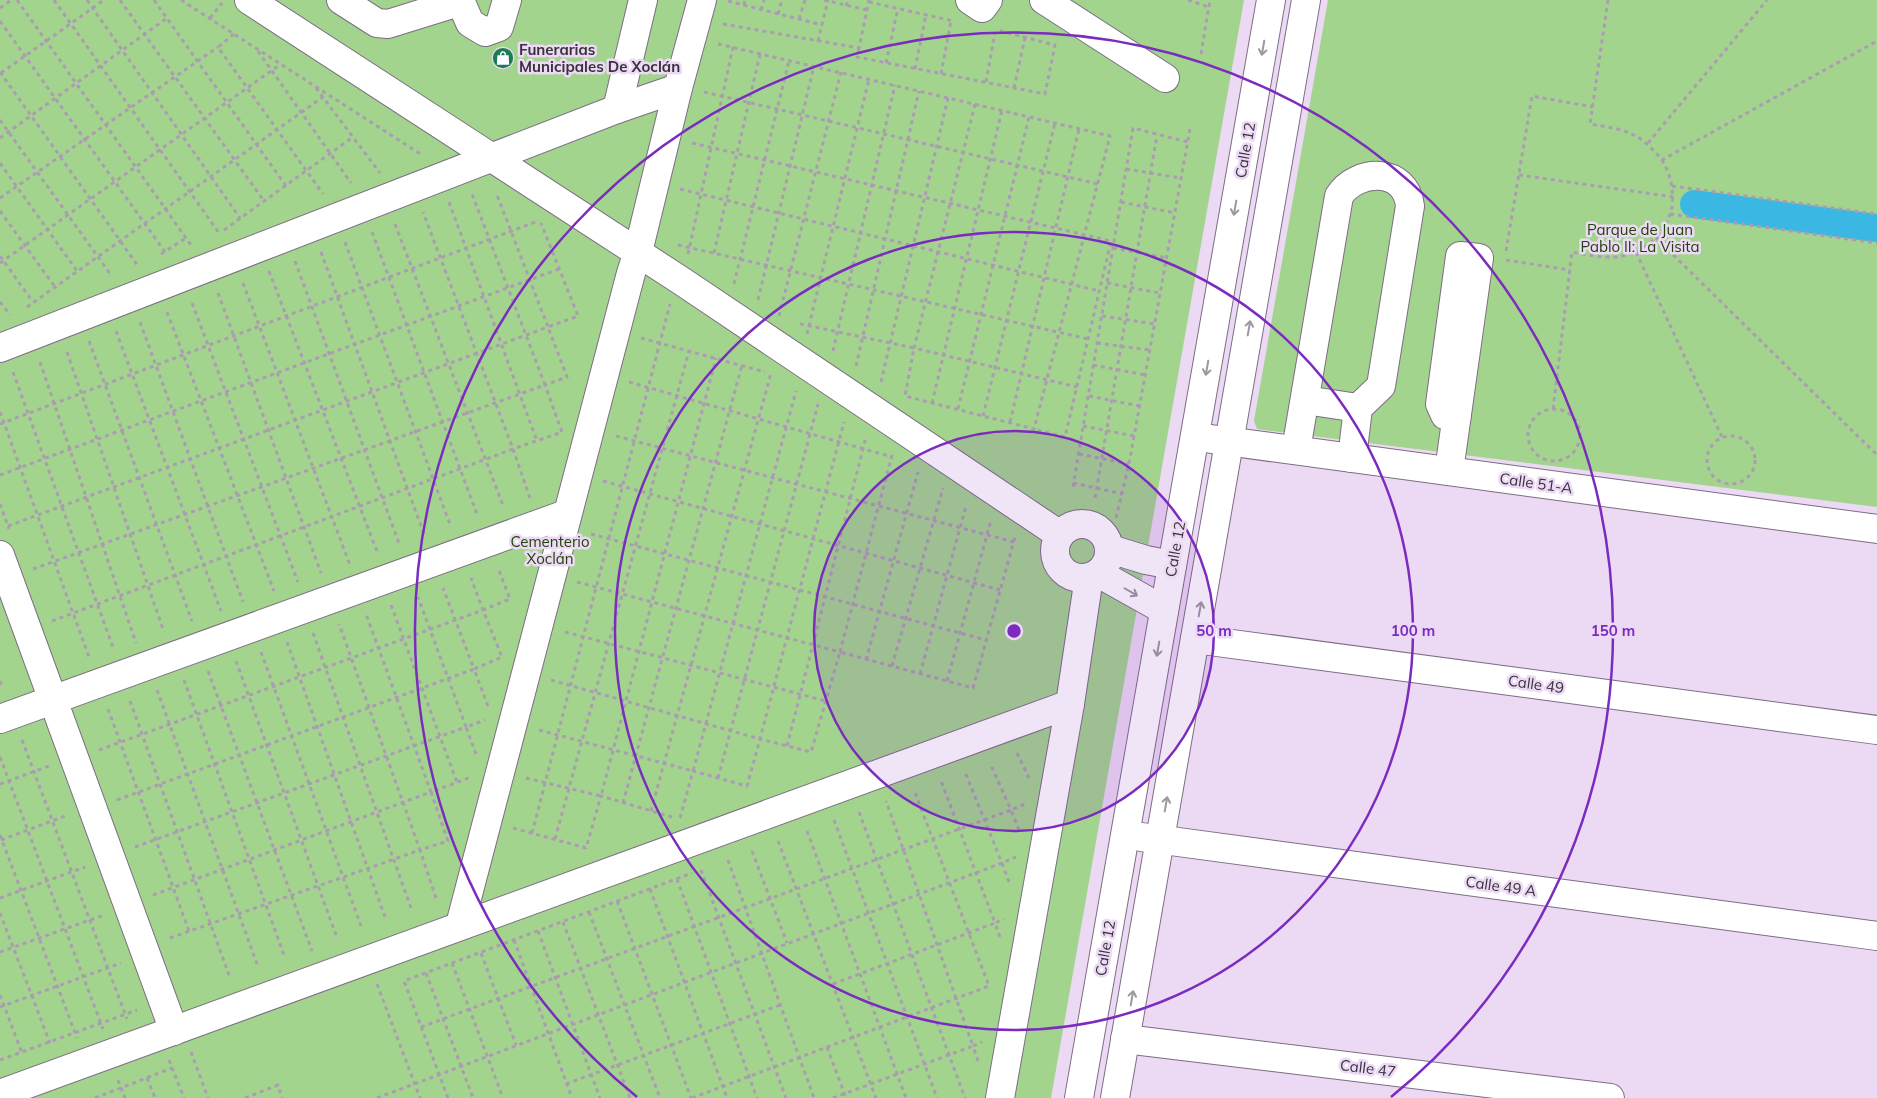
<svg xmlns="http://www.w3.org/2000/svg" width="1877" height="1098" font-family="Mulish,sans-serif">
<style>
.green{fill:#a3d48d}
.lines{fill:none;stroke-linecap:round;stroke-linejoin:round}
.canal{stroke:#3bb7e4;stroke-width:28}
.minor-casing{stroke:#7d6d84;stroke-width:30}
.path{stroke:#ab9db1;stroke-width:3;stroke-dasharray:4 4;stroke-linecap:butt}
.minor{stroke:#fff;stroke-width:28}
.oneway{stroke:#9c989e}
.ring{fill:none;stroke:#7b2cbf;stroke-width:2.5}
.labels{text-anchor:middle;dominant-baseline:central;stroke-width:5;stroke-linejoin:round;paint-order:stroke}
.poi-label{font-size:15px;font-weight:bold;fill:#39323c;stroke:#ecd9f4;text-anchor:start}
.street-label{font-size:15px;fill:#39323c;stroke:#ecd9f4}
.park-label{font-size:15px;fill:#20430b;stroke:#ecd9f4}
.centre{fill:#7b2cbf;stroke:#ecd9f4;stroke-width:2.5}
.ring-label{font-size:15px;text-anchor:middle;font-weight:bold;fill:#7b2cbf;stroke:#ecd9f4;stroke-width:5;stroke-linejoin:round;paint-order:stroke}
</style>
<rect width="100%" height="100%" fill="#ecd9f4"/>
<g class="green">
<polygon points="0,0 1244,0 1051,1098 0,1098"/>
<polygon points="1328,0 1877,0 1877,507 1257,429 1254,421"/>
</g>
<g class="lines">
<polyline class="canal" points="1694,204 1877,228"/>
<g class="minor-casing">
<g id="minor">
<polyline points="249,0 680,280 1060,535"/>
<polyline points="341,0 377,23 388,24 459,2"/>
<polyline points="460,0 470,23 485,32 499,27 507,0"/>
<polyline points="970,0 982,8 988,0"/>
<polyline points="1044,0 1165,78"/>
<polyline points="617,109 643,0"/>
<polyline points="0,348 617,109 678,88"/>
<polyline points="1305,400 1358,408"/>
<polyline points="1211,439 1877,529"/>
<path d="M 1296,450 L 1339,196 C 1357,168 1406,167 1410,206 L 1381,386 L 1358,408 L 1352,458"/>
<polyline points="1449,471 1479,258 1460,256 1440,404 1445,415 1457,416"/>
<circle cx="1082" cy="551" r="27"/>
<polyline points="1110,549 1146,560 1172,565"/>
<polyline points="0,555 174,1031"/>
<polyline points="1098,573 1164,610"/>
<polyline points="1195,639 1877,730"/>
<polyline points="0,719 566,514"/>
<polyline points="1141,837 1877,936"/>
<polyline points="460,925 631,273 638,252 678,88 702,0"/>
<polyline points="1125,1039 1610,1098"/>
<polyline points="0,1094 1070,704"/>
<polyline points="1000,1098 1070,704 1089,577"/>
<polyline points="1079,1098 1271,0"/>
<polyline points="1115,1098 1306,0"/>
</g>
</g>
<g class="path">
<polyline points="17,0 191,245"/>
<polyline points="54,0 219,233"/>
<polyline points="87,0 240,218"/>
<polyline points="120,0 264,201"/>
<polyline points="154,0 286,186"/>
<polyline points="181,0 422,155"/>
<polyline points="824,0 867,10"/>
<polyline points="1188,0 1209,7"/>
<path d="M 1608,0 L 1590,124 C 1626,130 1638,131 1662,160 L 1877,41"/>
<polyline points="728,1 822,25"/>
<polyline points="869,2 953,21"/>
<polyline points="744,5 745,0"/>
<polyline points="846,6 848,0"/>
<polyline points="0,8 11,0"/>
<polyline points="761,10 764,0"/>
<polyline points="778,14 782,0"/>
<polyline points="210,18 222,3"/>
<polyline points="799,19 805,0"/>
<polyline points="0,21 165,252"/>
<polyline points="723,24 859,48 869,0"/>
<polyline points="234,34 218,47 323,194"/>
<polyline points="818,41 828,0"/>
<polyline points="718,44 1110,136 1034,429 905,396 914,348 796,323"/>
<polyline points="859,48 857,57 1045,94 1055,45 997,30"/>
<polyline points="258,51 351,183"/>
<polyline points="1201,54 1210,0"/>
<polyline points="886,63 898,8"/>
<polyline points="915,69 926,15"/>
<polyline points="0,72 138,266"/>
<polyline points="1,73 104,0"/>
<polyline points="941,74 951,21"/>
<polyline points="986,82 995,32"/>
<polyline points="316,88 380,173"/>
<polyline points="1014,88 1025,38"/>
<polyline points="704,92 1098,184"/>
<polyline points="975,104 914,348 1077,387"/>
<polyline points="0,120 111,275"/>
<polyline points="0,138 167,18"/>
<polyline points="692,143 1111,241 1065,437 1034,429"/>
<polyline points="1648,143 1767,0"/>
<polyline points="0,163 77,271"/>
<polyline points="1126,169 1181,178"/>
<polyline points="1519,175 1674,197"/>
<polyline points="1672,186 1877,214"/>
<polyline points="680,189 1099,291"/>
<polyline points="0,198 218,47"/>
<polyline points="449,202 537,441"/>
<polyline points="1121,202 1175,213"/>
<polyline points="0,211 55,287"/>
<polyline points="1670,214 1877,243"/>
<polyline points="395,224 504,508"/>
<polyline points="224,230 353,137"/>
<polyline points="372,232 478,517"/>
<polyline points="1656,238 1877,455"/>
<polyline points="345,242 451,527"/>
<polyline points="678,245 1088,339"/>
<polyline points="1113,248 1167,258"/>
<polyline points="1506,251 1532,96 1593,107"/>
<polyline points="321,252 425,537"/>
<polyline points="1636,252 1722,437"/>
<polyline points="714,253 760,54"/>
<polyline points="161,254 186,238"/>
<polyline points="688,254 733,47"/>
<polyline points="0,256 33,302"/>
<polyline points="1506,260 1570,270"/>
<polyline points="295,261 400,546"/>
<polyline points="0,263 281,64"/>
<polyline points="269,271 378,554"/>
<polyline points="243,283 350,565"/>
<polyline points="1107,283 1160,293"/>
<polyline points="734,284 789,61"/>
<polyline points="218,293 321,573"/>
<polyline points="758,300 814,66"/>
<polyline points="0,302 10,315"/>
<polyline points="192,303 298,582"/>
<polyline points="27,307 323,97"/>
<polyline points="167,312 274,591"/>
<polyline points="779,316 841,72"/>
<polyline points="1102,316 1155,324"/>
<polyline points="140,322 243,602"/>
<polyline points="116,331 221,611"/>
<polyline points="807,334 869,79"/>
<polyline points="641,338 765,372"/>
<polyline points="89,341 192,621"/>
<polyline points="1097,343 1150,350"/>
<polyline points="833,351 895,85"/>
<polyline points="67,352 164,632"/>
<polyline points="40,362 136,643"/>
<polyline points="1093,365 1145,375"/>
<polyline points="856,366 919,91"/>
<polyline points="13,372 114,650"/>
<polyline points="629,382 892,457"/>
<polyline points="881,382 948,98"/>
<polyline points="1089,396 1140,406"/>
<polyline points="932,403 1002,110"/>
<circle cx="1554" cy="435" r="26"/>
<polyline points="958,409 1029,117"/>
<path d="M 1553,409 L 1572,252 C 1587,255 1606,259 1622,256 C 1668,245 1686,201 1662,160"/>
<polyline points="0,412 89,657"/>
<polyline points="983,416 1055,123"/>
<polyline points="1010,422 1079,129"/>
<polyline points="0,424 538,221"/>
<polyline points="1083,426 1134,436"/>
<circle cx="1731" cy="460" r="24"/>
<polyline points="616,436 1014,542"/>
<polyline points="1079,454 1129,464"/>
<polyline points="0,475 559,269"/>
<polyline points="603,481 1000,590"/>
<polyline points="1073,483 1123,494"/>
<polyline points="1073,487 1133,128 1188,142"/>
<polyline points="530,498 513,449 562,432 545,385 567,377 548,327 578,316 541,223"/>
<polyline points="1095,498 1157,135"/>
<polyline points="0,504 9,529"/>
<polyline points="1116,518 1129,464 1190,129"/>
<polyline points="8,526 548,327 497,195"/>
<polyline points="591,534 986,640"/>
<polyline points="33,569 545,385 472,194"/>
<polyline points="577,582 840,652 892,455"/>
<polyline points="391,605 457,782"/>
<polyline points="52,621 513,449 423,212"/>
<polyline points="565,632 826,701"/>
<polyline points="313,633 411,908"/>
<polyline points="287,642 385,917"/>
<polyline points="261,652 361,926"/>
<polyline points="866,660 918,472"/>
<polyline points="236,661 336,935"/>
<polyline points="892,666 943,488"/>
<polyline points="208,671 312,951"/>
<polyline points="920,674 966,506"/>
<polyline points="184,680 284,955"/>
<polyline points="551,680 760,739 844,422"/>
<polyline points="0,681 3,688"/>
<polyline points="947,681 991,520"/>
<polyline points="157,690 257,964"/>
<polyline points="130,701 229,975"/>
<polyline points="488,706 474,669 502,657 483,610 510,599 498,568"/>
<polyline points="108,709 189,931"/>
<polyline points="539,730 693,771 796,391"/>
<polyline points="22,740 127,1019"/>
<polyline points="787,746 866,437"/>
<polyline points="99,750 483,610 471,578"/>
<polyline points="1017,753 1029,778"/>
<polyline points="476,754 466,727 485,720"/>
<polyline points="0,757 103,1029"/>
<polyline points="526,778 601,796 716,358"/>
<polyline points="718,778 818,404"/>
<polyline points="0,784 49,766"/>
<polyline points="117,800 474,669 443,588"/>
<polyline points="623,803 742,365"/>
<polyline points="651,811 771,373"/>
<polyline points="859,812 965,1098"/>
<polyline points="680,818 693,771 747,786 760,739 811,752 840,652 973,688 1015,537"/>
<polyline points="834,820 937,1098"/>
<polyline points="513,828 586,848 601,796 675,818"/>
<polyline points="1019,830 1011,810 1025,804"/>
<polyline points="807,831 906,1098"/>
<polyline points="532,833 670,304"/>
<polyline points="0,835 77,1038"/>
<polyline points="555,839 689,351"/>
<polyline points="1,840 68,815"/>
<polyline points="778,841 876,1098"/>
<polyline points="135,847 466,727 418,597"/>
<polyline points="752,851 787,943"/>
<polyline points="728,860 814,1098"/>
<polyline points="701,870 786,1098"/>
<polyline points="677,879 757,1098"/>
<polyline points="1009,882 1002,863 1016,857"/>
<polyline points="650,889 727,1098"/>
<polyline points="153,895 431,792 366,614"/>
<polyline points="0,898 85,867"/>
<polyline points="436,898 420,850 448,841 431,792 471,777"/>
<polyline points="617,901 691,1098"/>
<polyline points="589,912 660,1098"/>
<polyline points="0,913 50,1043"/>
<polyline points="563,922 630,1098"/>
<polyline points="538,931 600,1098"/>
<polyline points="1000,937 995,923 1004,919"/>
<polyline points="170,938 420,850 339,624"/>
<polyline points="514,940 572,1098"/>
<polyline points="0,952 104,915"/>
<polyline points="481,953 516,1045"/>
<polyline points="452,963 503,1098"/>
<polyline points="426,973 473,1098"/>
<polyline points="377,984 420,1098"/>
<polyline points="833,984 995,923 941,781"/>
<polyline points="0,995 22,1053"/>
<polyline points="0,1007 121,963"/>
<polyline points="421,1027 1011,810 990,763"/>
<polyline points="827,1047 846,1098"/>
<polyline points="191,1052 208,1098"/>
<polyline points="0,1060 137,1010"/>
<polyline points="169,1060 184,1098"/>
<polyline points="978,1061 973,1046 982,1042"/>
<polyline points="147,1078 155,1098"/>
<polyline points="118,1080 125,1098"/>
<polyline points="566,1084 780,1005"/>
<polyline points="95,1098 172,1068"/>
<polyline points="245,1098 278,1085 282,1098"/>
<polyline points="377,1098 1002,863 965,772"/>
<polyline points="448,1098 404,981 692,873"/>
<polyline points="692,1098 989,986 914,790"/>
<polyline points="833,1098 973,1046 886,801"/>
</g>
<use href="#minor" class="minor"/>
</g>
<defs><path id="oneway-shaft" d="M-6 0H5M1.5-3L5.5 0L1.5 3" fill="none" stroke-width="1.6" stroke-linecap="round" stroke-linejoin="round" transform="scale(1.25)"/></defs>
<g class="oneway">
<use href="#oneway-shaft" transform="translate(1263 48) rotate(100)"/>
<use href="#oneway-shaft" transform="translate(1235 208) rotate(100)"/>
<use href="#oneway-shaft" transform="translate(1249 328) rotate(-80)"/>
<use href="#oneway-shaft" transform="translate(1207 368) rotate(100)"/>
<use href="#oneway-shaft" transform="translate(1131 592) rotate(30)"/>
<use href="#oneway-shaft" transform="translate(1200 609) rotate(-80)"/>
<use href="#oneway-shaft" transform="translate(1158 649) rotate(100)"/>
<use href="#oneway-shaft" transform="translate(1166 804) rotate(-80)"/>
<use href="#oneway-shaft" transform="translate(1132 998) rotate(-80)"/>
</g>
<circle cx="1014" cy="631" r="200" fill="#7b2cbf" fill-opacity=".12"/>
<g class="ring">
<circle cx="1014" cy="631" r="200"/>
<circle cx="1014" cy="631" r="399"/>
<path d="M637 1097A599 599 0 1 1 1391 1097"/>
</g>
<defs>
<g id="shop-disc" transform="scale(1.125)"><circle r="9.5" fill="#1b7b52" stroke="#ecd9f4"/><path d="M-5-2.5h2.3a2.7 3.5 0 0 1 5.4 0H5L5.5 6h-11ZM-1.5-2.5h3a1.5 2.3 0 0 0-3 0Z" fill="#fff"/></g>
</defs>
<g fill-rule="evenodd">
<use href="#shop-disc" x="503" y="58"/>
</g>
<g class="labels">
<g class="poi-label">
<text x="519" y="49">Funerarias<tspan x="519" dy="17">Municipales De Xoclán</tspan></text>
</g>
<g class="street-label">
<text transform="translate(1245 150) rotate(-80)">Calle 12</text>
<text transform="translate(1536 483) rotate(8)">Calle 51-A</text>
<text transform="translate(1175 549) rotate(-80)">Calle 12</text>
<text transform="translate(1536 684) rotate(8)">Calle 49</text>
<text transform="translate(1501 886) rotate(8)">Calle 49 A</text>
<text transform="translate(1105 948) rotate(-80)">Calle 12</text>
<text transform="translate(1368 1068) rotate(7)">Calle 47</text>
</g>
<g class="park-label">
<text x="1640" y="229">Parque de Juan<tspan x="1640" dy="17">Pablo II: La Visita</tspan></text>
<text x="550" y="541">Cementerio<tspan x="550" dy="17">Xoclán</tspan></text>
</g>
</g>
<circle cx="1014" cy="631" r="8" class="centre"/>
<g class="ring-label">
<text x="1214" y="636">50 m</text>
<text x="1413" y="636">100 m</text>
<text x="1613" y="636">150 m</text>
</g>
</svg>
